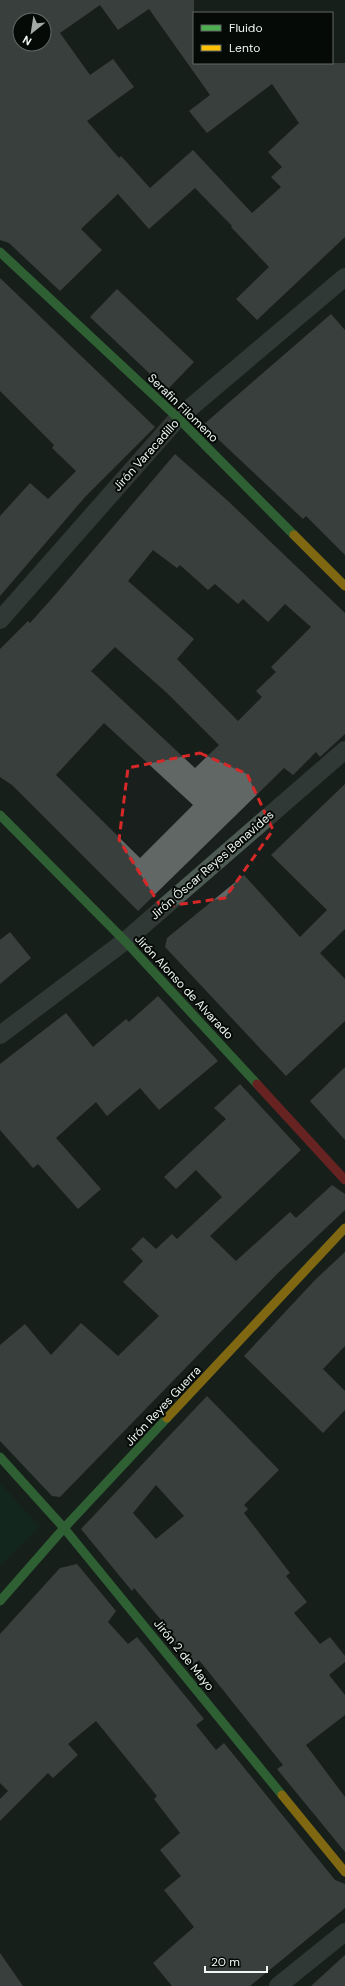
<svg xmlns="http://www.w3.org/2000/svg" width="345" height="1986" font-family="'DM Sans',sans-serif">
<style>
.green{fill:#0d2f21}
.building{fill:#616764;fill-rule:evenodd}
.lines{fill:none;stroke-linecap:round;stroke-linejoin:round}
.street{stroke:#4e5a54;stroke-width:18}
.fast{stroke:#4caf50;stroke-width:9}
.slow{stroke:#ffc107;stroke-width:9}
.jam{stroke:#c62828;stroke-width:9}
.marked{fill:none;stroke:#d62828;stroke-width:3;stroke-dasharray:8 5;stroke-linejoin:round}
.labels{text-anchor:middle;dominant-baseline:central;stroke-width:4;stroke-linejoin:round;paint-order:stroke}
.street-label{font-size:12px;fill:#eef7f2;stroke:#050a07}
</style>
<rect width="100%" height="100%" fill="#181f1c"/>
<polygon class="green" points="0,1483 40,1527 0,1566"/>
<g class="building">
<path d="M 0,0 L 194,0 L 194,63 L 345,63 L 345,237 L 257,320 L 236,299 L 269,267 L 231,227 L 232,226 L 195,188 L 149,229 L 118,194 L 81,229 L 102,250 L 60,291 L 9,243 L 0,240 ZM 100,5 L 118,30 L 149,9 L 210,95 L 189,111 L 207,133 L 272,84 L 299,123 L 268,152 L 282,167 L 271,177 L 281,187 L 252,213 L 193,150 L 150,188 L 121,156 L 119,158 L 87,121 L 134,87 L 113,59 L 90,75 L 60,33 ZM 20,20 L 44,20 L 44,44 L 20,44 Z"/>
<polygon points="0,278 155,427 85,497 0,596 0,516 30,483 48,499 76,471 52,448 54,445 0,391"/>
<polygon points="117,289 194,362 167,390 90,317"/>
<polygon points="331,314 345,330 345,555 306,516 303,519 203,425"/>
<path d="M 175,454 L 228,501 L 345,613 L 345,734 L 320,757 L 316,752 L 293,775 L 284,768 L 138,911 L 12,785 L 0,777 L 0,649 L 28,621 L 30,623 L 55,595 ZM 153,550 L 177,568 L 180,565 L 208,590 L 215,584 L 238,604 L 243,599 L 268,622 L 285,604 L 311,627 L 271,667 L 276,672 L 256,691 L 262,697 L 238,721 L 177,659 L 194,639 L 128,581 ZM 115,647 L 167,693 L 219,745 L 195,768 L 91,671 ZM 104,723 L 193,805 L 140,858 L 56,775 Z"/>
<polygon points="345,784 345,929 320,953 345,979 345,1021 286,1076 165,947 167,938 244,875 300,937 327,910 271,855"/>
<polygon points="10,932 31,958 0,984 0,940"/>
<polygon points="158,996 218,1061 159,1110 140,1088 107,1116 96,1102 56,1138 101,1189 78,1209 38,1164 33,1168 0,1130 0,1064 66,1013 93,1047 126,1019 129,1022"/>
<polygon points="345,1067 345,1140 310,1101"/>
<polygon points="240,1084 301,1150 210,1236 236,1261 290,1212 296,1218 332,1185 345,1194 345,1210 278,1273 60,1497 52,1496 0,1441 0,1345 25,1324 51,1355 81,1323 118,1356 159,1316 123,1282 143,1261 131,1249 143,1237 156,1249 172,1234 177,1239 222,1197 196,1170 176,1189 164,1177 226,1119 214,1108"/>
<polygon points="345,1252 345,1346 323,1369 345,1391 345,1410 323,1433 244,1356 315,1280"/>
<path d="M 207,1396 L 279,1470 L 244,1505 L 248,1509 L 244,1513 L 290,1573 L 286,1576 L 307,1602 L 294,1613 L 320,1644 L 330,1637 L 345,1656 L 345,1662 L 329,1675 L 345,1695 L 345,1715 L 306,1745 L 345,1797 L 345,1852 L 277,1769 L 283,1765 L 199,1660 L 193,1666 L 158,1623 L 162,1621 L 134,1588 L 132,1591 L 81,1529 ZM 156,1485 L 184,1516 L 156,1539 L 133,1513 Z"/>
<polygon points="77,1564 116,1611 108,1622 128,1644 137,1637 204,1719 196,1725 216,1750 224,1743 335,1880 345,1884 345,1908 250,1986 172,1986 153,1963 194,1927 164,1890 181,1876 160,1850 180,1833 154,1799 157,1796 96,1721 68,1744 78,1755 53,1778 48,1773 0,1821 0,1799 8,1791 0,1783 0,1634 60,1568"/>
<polygon points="0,1953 23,1986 0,1986"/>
<polygon points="345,1955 345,1986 311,1986"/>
</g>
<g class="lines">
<g class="street">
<polyline points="0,620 178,418 345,277"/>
<polyline points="0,1035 125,941 345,750"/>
<polyline points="278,1986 345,1932"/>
</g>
<g class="fast">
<polyline points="0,252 178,418 294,535"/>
<polyline points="0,815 125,941 257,1084"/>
<polyline points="0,1457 64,1528 282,1795"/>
<polyline points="0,1601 64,1528 167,1418"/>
</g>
<g class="slow">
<polyline points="294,535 345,586"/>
<polyline points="167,1418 345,1228"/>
<polyline points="282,1795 345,1872"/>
</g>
<polyline class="jam" points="257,1084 345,1180"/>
</g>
<path d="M0 0H345V1986H0ZM 200,753 L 247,774 L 273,830 L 225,898 L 161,907 L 119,840 L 128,768 Z" fill="#181f1c" fill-opacity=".55" fill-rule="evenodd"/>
<path class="marked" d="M 200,753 L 247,774 L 273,830 L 225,898 L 161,907 L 119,840 L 128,768 Z"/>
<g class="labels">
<g class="street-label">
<text transform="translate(183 408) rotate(44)">Serafin Filomeno</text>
<text transform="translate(146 455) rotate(-48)">Jirón Varacadillo</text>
<text transform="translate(212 865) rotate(-41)">Jirón Óscar Reyes Benavides</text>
<text transform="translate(184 987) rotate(47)">Jirón Alonso de Alvarado</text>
<text transform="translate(163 1406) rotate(-47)">Jirón Reyes Guerra</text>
<text transform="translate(184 1655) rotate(51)">Jirón 2 de Mayo</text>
</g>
</g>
<rect x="193" y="12" width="140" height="52" fill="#050a07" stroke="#626965"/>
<rect x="201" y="25" width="20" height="6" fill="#4caf50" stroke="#626965"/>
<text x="229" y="32" font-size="12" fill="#eef7f2">Fluido</text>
<rect x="201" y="45" width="20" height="6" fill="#ffc107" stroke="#626965"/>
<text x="229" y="52" font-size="12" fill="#eef7f2">Lento</text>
<g transform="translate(32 32) rotate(210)"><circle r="19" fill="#050a07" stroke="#626965"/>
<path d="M0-3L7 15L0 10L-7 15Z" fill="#a3aba7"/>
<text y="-6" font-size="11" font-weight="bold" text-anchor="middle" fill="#eef7f2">N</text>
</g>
<path d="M205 1966v6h62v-6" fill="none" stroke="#eef7f2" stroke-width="2"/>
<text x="211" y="1966" font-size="12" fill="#eef7f2" stroke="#050a07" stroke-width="3" paint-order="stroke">20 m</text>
</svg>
